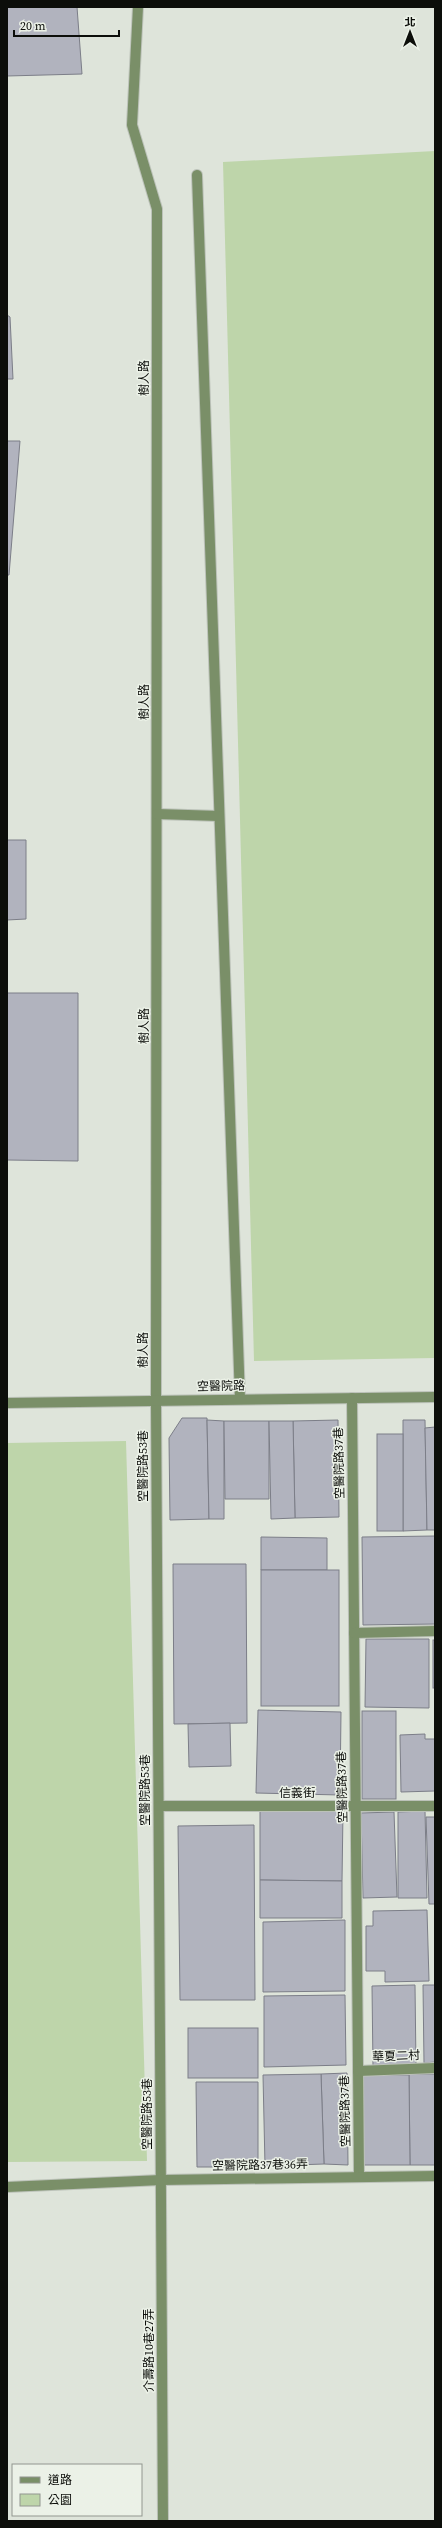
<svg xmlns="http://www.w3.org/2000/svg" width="442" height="2528" font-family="'Source Serif 4','Noto Sans TC',serif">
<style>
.green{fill:#bed5aa}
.building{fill:#b1b3be;stroke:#7c7e88}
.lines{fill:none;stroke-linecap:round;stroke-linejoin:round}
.service-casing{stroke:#bcc2b9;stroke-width:12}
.minor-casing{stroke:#bcc2b9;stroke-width:12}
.service{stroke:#7a8f68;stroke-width:10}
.minor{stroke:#7a8f68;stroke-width:10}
.labels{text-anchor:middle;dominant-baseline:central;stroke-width:3;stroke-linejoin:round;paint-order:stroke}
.street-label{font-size:12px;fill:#0c0e0a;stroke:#ebf1e7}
</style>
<rect width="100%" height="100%" fill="#dee4da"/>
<g class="green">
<polygon points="435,151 435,1358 254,1361 223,162"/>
<polygon points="126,1441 147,2161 7,2162 7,1443"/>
</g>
<g class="building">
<polygon points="7,7 77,7 82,74 7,76"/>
<polygon points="7,315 10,317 13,379 7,379"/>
<polygon points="7,441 20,441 9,575 7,575"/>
<polygon points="7,840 26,840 26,919 7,920"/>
<polygon points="7,993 78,993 78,1161 7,1160"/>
<polygon points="182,1418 207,1418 209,1519 170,1520 169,1438"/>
<polygon points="207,1420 224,1421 224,1519 209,1519"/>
<polygon points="338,1420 339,1517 295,1518 293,1421"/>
<polygon points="403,1420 425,1420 427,1530 403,1531"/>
<polygon points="224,1421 269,1421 269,1499 225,1499"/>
<polygon points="269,1421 293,1421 295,1518 271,1519"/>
<polygon points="435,1427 435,1530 427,1530 425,1428"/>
<rect x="377" y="1434" width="26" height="97"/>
<polygon points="435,1536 435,1624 363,1625 362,1537"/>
<polygon points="261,1537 327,1538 327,1570 261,1570"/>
<polygon points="173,1564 246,1564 247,1723 174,1724"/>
<rect x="261" y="1570" width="78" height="136"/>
<polygon points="366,1639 429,1639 429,1708 365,1707"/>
<rect x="433" y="1640" width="2" height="48"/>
<polygon points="258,1710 341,1712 340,1795 256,1793"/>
<rect x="362" y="1711" width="34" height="88"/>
<polygon points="230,1723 231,1766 189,1767 188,1724"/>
<polygon points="425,1734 425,1739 435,1739 435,1791 401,1792 400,1735"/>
<polygon points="260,1811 343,1811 342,1881 260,1880"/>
<polygon points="425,1811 427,1898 398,1898 398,1812"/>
<polygon points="394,1812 397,1897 363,1898 361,1813"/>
<polygon points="426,1817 435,1817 435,1904 429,1904"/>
<polygon points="254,1825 255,2000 180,2000 178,1826"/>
<polygon points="260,1880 342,1881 342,1918 260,1918"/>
<polygon points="427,1910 429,1981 385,1982 385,1971 366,1971 366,1926 373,1926 373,1911"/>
<polygon points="345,1920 345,1991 263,1992 263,1922"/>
<polygon points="415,1985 416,2066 373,2067 372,1986"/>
<polygon points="423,1985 435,1985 435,2062 424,2063"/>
<polygon points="345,1995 346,2065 264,2067 264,1996"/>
<rect x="188" y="2028" width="70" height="50"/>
<polygon points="347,2073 348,2165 324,2164 321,2074"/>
<polygon points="321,2074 324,2164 265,2166 263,2075"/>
<polygon points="409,2074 435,2074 435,2165 410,2165"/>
<polygon points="361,2075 409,2075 410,2165 363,2165"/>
<polygon points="196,2082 258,2082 258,2167 197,2167"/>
</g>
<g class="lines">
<g class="service-casing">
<g id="service">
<polyline points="352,1398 359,2177"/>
<polyline points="156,1401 163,2521"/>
<polyline points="354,1633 435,1631"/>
<polyline points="159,1806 435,1806"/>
<polyline points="358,2071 435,2068"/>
<polyline points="7,2187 161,2180 435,2176"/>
</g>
</g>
<g class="minor-casing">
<g id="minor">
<polyline points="138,7 132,125 157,209 156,1401"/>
<polyline points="197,175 240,1399"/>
<polyline points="157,814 219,816"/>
<polyline points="7,1403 435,1397"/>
</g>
</g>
<use href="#service" class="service"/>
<use href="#minor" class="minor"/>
</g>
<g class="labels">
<g class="street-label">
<text transform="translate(144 378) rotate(-90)">樹人路</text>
<text transform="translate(144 702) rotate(-90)">樹人路</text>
<text transform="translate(144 1026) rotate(-90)">樹人路</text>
<text transform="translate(143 1350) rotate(-90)">樹人路</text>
<text transform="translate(221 1386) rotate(-1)">空醫院路</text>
<text transform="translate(339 1463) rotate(-91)">空醫院路37巷</text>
<text transform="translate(143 1466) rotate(-90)">空醫院路53巷</text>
<text transform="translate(342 1787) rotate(-91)">空醫院路37巷</text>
<text transform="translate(145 1790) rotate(-90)">空醫院路53巷</text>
<text x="297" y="1793">信義街</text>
<text transform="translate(396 2056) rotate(-2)">華夏二村</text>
<text transform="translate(345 2111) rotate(-91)">空醫院路37巷</text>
<text transform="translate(147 2114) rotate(-90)">空醫院路53巷</text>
<text transform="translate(260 2165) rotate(-1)">空醫院路37巷36弄</text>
<text transform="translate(149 2350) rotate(-90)">介壽路10巷27弄</text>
</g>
</g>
<rect width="442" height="2528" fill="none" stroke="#0c0e0a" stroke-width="16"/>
<rect x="12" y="2464" width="130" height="52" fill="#ebf1e7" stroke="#92968f"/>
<rect x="20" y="2477" width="20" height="6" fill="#7a8f68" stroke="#92968f"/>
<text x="48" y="2484" font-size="12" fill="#0c0e0a">道路</text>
<rect x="20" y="2494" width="20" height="12" fill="#bed5aa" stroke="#92968f"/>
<text x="48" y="2504" font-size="12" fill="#0c0e0a">公園</text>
<g transform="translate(410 32)" stroke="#ebf1e7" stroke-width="3" paint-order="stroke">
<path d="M0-3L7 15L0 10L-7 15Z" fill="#0c0e0a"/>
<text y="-6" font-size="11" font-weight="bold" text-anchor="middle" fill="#0c0e0a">北</text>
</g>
<path d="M14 30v6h105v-6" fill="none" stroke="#0c0e0a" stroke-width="2"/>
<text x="20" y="30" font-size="12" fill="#0c0e0a" stroke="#ebf1e7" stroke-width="3" paint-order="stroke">20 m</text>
</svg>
